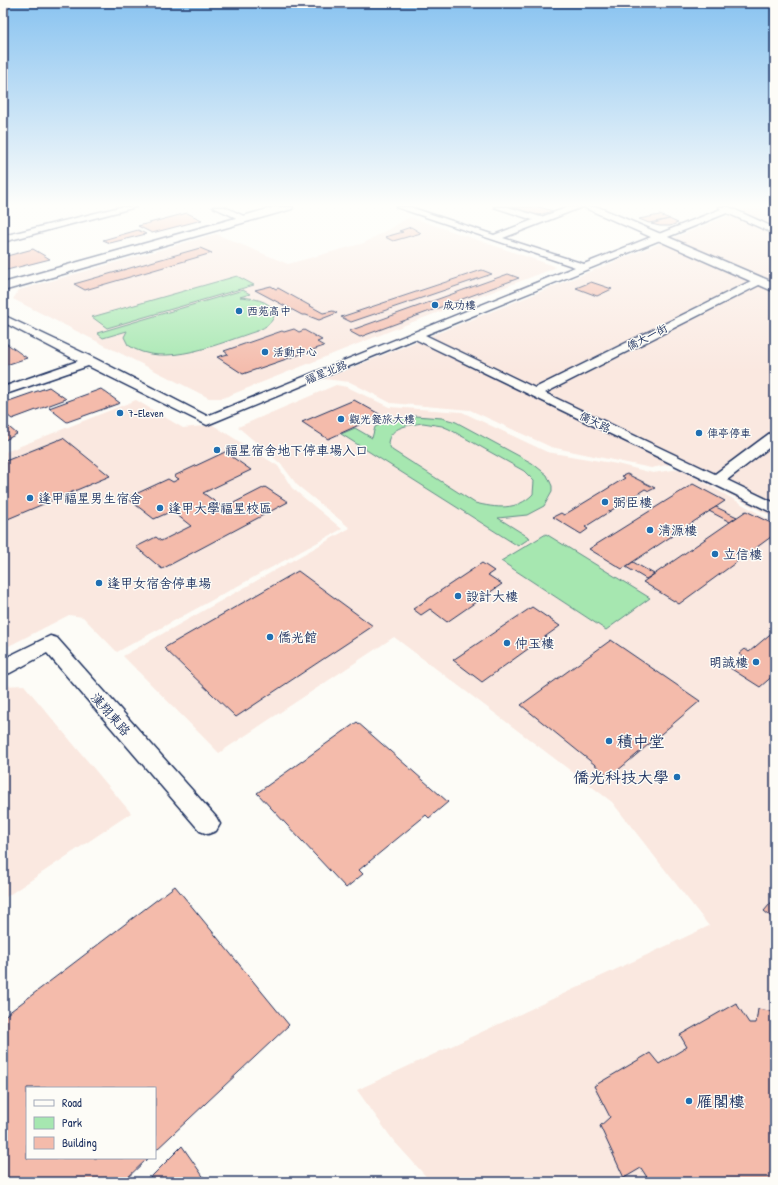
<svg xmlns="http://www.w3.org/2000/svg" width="778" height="1185" font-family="'Patrick Hand','LXGW WenKai TC',sans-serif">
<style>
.built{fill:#fae8e0}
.green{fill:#a6e7b0;stroke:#608b87;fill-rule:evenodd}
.building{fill:#f4bbab;stroke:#1b2f5e}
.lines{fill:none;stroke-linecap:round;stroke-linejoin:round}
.street-casing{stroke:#1b2f5e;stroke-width:3}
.secondary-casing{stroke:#1b2f5e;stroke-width:3}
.street{fill:#fdfcf7;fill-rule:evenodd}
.secondary{fill:#fdfcf7;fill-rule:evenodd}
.poi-dot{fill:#1f6fb2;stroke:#fdfcf7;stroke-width:1.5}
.labels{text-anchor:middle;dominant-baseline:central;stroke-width:3;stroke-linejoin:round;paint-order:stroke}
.far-poi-label{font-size:11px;fill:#1b2f5e;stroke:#fdfcf7;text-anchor:start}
.far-street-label{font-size:11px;fill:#1b2f5e;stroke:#fdfcf7}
.poi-label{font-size:13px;fill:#1b2f5e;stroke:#fdfcf7;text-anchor:start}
.street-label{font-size:13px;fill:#1b2f5e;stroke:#fdfcf7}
.near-poi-label{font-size:16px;fill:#1b2f5e;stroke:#fdfcf7;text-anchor:start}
</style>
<rect width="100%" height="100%" fill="#fdfcf7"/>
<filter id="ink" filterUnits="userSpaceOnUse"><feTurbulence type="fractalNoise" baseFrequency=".025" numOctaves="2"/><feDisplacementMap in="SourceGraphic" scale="8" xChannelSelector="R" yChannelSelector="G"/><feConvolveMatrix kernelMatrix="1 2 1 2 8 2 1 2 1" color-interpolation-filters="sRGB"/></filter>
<g filter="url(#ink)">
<g class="built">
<polygon points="750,207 775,207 775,518 684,471 775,523 775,1182 431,1182 393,1140 357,1090 709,926 612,802 394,637 219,753 123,656 350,528 297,485 282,465 238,427 336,385 347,387 389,407 462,412 547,452 617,464 653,473 679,469 672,464 651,468 551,447 470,410 391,403 350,382 324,379"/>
<polygon points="410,217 554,266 555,268 410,323 223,398 209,398 13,299 19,290 216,234 288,264 364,243"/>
<polygon points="136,400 183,428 213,425 278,466 292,488 342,529 117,652 83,617 69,615 3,649 3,453"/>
<polygon points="24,685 131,813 3,899 3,686"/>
</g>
<g class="green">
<polygon points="237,276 254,285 107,328 92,317"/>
<path d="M 243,290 L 250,294 L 240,297 C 252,298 269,300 275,312 C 274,322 266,327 257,331 C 222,342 163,370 128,345 L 124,337 L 127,331 L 103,338 L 97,333 Z"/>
<path d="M 415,416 L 442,418 L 456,422 L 532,463 L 547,475 L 552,486 L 552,492 L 544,506 L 527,515 L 498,518 L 530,538 L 518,546 L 341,434 L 355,428 L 372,438 L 375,427 C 387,420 401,418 415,416 ZM 423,423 L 442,426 L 449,429 L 524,471 L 534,481 L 533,494 C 517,511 496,508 475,503 L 392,450 L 388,443 C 390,426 410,425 423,423 Z"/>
<polygon points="546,534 650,598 606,630 501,561"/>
</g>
<g class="building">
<polygon points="509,207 539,207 553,211 535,216"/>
<polygon points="187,213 202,220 152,233 138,226"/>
<polygon points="660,215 670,219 649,223 639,219"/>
<polygon points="669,219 678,223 670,226 660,226 651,224"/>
<polygon points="411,227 421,233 393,241 385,237 403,232 399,231"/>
<polygon points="138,230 146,234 110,243 103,240"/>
<polygon points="200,248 212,253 85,290 74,284"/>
<polygon points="33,249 50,259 3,271 3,257"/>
<polygon points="482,270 492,274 351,322 341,317"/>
<polygon points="508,274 519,278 360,337 349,331"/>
<polygon points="591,282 612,289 597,296 576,288"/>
<polygon points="271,286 276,289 278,288 323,313 333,311 337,313 319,320 306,315 302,315 255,290"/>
<polygon points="294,329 299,332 304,330 322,340 317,342 324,346 243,374 217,357 228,354 224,351 282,331 284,332"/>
<polygon points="3,341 27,358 3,366"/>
<polygon points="49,387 66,399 12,419 3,412 3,403"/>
<polygon points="101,389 120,403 67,422 49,408"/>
<polygon points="354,400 381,415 328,439 302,422"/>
<polygon points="3,422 17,434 3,441"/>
<polygon points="63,438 110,476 3,521 3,462"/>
<polygon points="225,452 251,470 203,493 224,508 265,487 288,502 162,569 136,547 156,537 161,541 191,526 172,511 154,519 127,498 168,479 173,482 179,479 174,476"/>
<polygon points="627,474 655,488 649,491 645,489 585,527 588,529 581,534 553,517 561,513 564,515 625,478 622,476"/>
<polygon points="693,484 725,501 622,569 589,549"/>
<polygon points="716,507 737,517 730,522 709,511"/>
<polygon points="746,511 775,525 775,534 679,604 643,582"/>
<polygon points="633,562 654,574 646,579 626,567"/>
<polygon points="482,563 494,571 488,575 502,584 447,622 430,609 421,615 413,609"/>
<polygon points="298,571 373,626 236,717 164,648"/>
<polygon points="532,607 560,626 482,682 453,660"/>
<polygon points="775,630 775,674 760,687 730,668 744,657 739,654 745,649 749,652"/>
<polygon points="611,640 700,701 610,777 521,705"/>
<polygon points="357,722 448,802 429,818 426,815 359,870 363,874 346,888 257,793"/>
<polygon points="175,886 289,1025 155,1151 155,1088 27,1088 27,1158 148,1158 123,1182 6,1182 3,1176 3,1017"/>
<polygon points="775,898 775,920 764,911"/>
<polygon points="736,1003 749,1023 756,1023 758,1009 775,1012 775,1182 650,1182 641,1168 624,1178 600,1126 610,1117 594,1086 650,1053 659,1064 687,1047 680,1035"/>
<polygon points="182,1146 207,1182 146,1182"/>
</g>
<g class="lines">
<g class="street-casing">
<g id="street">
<polygon points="120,207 136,207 3,242 3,236"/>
<polygon points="213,207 225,207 250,219 249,221 243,221"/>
<polygon points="396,207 410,207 494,235 533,220 494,207 508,207 541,217 569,207 582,207 503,238 584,264 721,209 719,207 729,207 775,228 775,234 727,213 425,335 535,388 755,279 763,279 764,281 763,283 545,393 715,474 770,433 775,432 775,443 727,480 775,503 775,514 415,339 207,425 88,366 3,395 3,387 78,361 3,322 3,315 94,358 207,416 575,267"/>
<polygon points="50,636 57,638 216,817 220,824 216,831 208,834 200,831 47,653 10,673 3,675 3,659"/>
</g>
</g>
<g class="secondary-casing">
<g id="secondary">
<polygon points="275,207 293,207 292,209 3,291 3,283"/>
<polygon points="583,207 598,207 775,283 775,292"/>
</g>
</g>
<use href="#street" class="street"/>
<use href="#secondary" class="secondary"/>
</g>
</g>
<linearGradient id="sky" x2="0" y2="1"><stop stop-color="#89c3f0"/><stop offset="0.55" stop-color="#fefefb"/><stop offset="1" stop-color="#fefefb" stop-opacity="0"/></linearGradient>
<rect width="778" height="373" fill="url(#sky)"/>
<g class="poi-dot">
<circle cx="435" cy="305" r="4"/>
<circle cx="239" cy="311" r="4"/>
<circle cx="265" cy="352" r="4"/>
<circle cx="120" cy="413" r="4"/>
<circle cx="341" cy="419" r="4"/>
<circle cx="699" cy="433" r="4"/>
<circle cx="217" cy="450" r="4"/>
<circle cx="30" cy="498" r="4"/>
<circle cx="605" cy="502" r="4"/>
<circle cx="160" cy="508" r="4"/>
<circle cx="650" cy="530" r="4"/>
<circle cx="715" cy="554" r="4"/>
<circle cx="99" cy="583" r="4"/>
<circle cx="458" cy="596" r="4"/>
<circle cx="270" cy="637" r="4"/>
<circle cx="507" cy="643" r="4"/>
<circle cx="756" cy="662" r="4"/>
<circle cx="609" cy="741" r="4"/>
<circle cx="677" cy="777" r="4"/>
<circle cx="689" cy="1101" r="4"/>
</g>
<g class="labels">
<g class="far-poi-label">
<text x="443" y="305">成功樓</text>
<text x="247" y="311">西苑高中</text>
<text x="273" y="352">活動中心</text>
<text x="128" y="413">7-Eleven</text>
<text x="349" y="419">觀光餐旅大樓</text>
<text x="707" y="433">俥亭停車</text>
</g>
<g class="far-street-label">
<text transform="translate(647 337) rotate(-27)">僑大一街</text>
<text transform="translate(326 372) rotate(-22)">福星北路</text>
<text transform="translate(595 422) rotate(26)">僑大路</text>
</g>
<g class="poi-label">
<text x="225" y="450">福星宿舍地下停車場入口</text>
<text x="38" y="498">逢甲福星男生宿舍</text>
<text x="613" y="502">弼臣樓</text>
<text x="168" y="508">逢甲大學福星校區</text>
<text x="658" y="530">清源樓</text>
<text x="723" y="554">立信樓</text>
<text x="107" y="583">逢甲女宿舍停車場</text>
<text x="466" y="596">設計大樓</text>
<text x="278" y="637">僑光館</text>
<text x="515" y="643">仲玉樓</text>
<text x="748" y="662" text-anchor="end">明誠樓</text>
</g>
<g class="street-label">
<text transform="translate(111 714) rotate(49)">漢翔東路</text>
</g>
<g class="near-poi-label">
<text x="617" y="741">積中堂</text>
<text x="669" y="777" text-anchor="end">僑光科技大學</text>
<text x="697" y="1101">雁閣樓</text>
</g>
</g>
<rect width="778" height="1185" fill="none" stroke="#fdfcf7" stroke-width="16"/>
<rect x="8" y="8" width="762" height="1169" fill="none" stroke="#1b2f5e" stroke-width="1.5" filter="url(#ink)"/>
<rect x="26" y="1087" width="130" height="72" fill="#fdfcf7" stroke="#a3aaba"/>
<rect x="34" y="1100" width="20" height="6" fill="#fdfcf7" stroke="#a3aaba"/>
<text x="62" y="1107" font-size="12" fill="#1b2f5e">Road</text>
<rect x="34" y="1117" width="20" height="12" fill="#a6e7b0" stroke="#a3aaba"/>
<text x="62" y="1127" font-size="12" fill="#1b2f5e">Park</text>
<rect x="34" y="1137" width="20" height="12" fill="#f4bbab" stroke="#a3aaba"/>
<text x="62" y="1147" font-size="12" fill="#1b2f5e">Building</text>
</svg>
